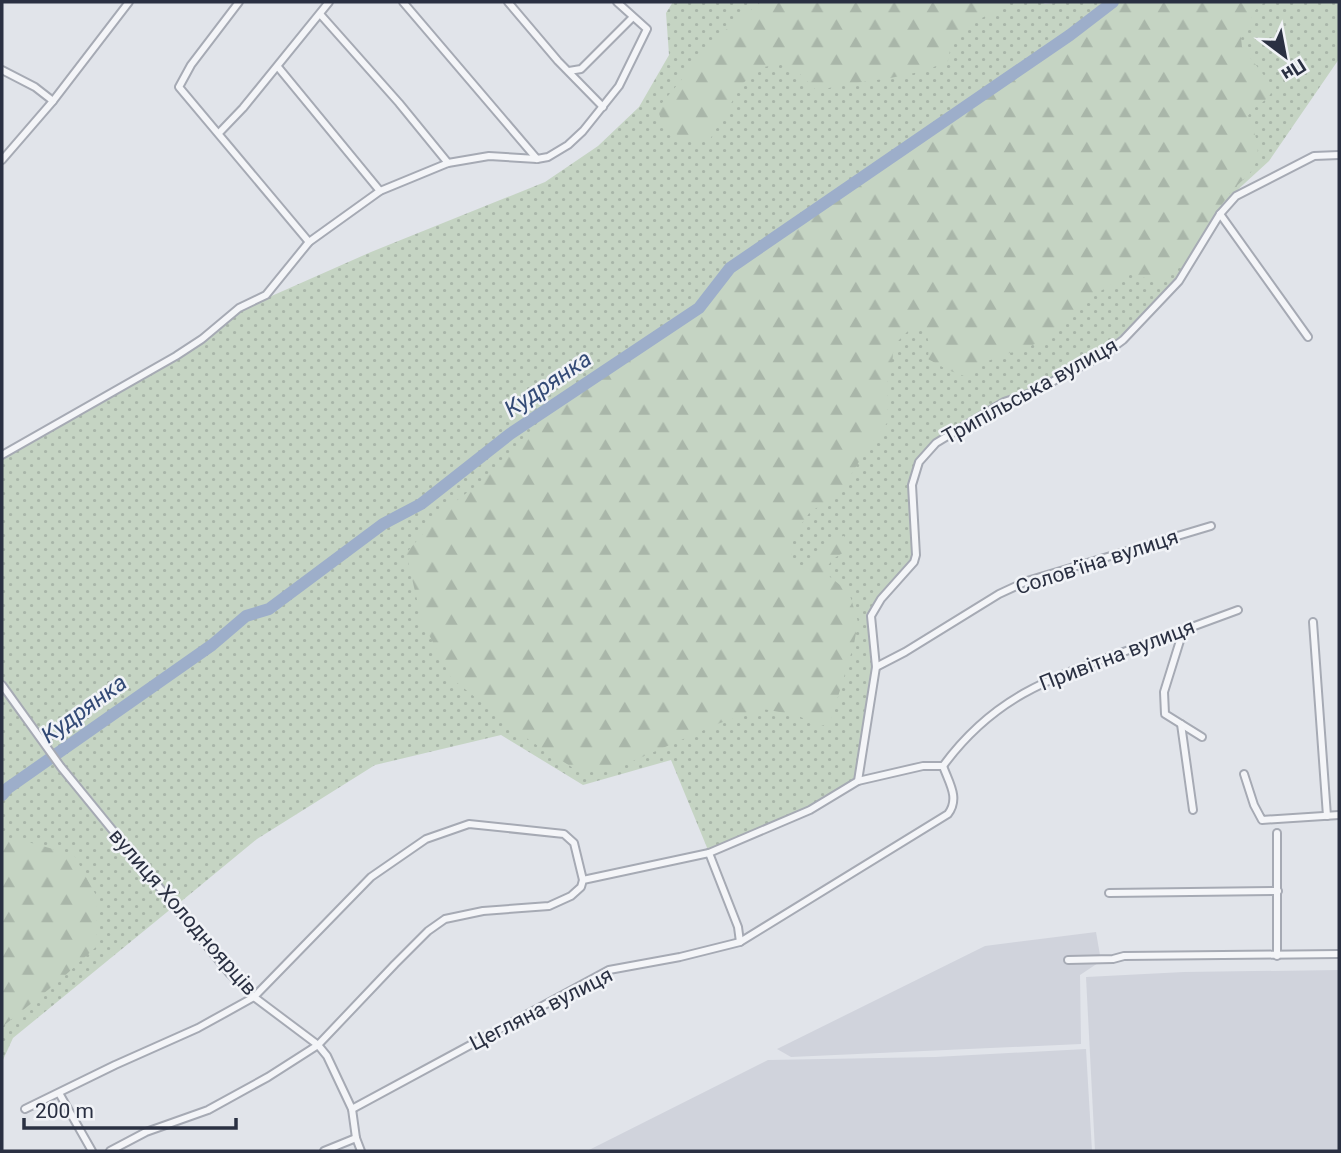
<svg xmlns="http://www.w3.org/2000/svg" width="1341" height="1153" font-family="Roboto,sans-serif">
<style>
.built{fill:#d0d3dc}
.grass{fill:url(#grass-dots)}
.forest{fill:url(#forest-firs)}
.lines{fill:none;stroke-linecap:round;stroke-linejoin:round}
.river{stroke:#9daeca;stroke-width:12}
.street-casing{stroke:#a6aab4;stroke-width:10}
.street{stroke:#f4f5f8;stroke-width:6}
.labels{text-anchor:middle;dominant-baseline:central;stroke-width:5;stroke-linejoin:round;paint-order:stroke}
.street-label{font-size:21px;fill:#2a3042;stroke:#f1f3f7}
.water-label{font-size:23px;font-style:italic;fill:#334a76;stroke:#f1f3f7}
</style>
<defs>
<pattern id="grass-dots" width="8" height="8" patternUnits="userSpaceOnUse" patternTransform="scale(1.75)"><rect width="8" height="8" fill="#c5d4c3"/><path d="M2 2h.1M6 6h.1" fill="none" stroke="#a9b6a9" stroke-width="1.8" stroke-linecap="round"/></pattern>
<pattern id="forest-firs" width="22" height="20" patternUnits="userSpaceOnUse" patternTransform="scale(1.75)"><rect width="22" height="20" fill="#c5d4c3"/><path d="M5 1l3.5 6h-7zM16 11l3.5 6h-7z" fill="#a9b6a9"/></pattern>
</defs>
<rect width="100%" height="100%" fill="#e1e4ea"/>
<g class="built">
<polygon points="1096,932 1101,961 1080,975 1081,1044 791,1057 777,1049 985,946"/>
<polygon points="1339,970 1339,1151 1095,1151 1086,977 1184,972"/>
<polygon points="1086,1049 1092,1151 587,1151 768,1060 935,1057"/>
</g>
<g class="grass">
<polygon points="673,2 1041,2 1045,4 1065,2 1339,2 1339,59 1269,161 1233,194 1218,212 1176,279 1147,312 1103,351 1029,390 1002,399 934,441 916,460 909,485 913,554 911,560 879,597 867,615 872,667 855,779 808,807 708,850 671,760 583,785 501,735 375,765 257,839 178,904 64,764 2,679 2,457 34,441 125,386 240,310 371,252 545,182 598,146 639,107 669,55 666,13"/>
<polygon points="2,691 58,769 172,908 13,1038 2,1062"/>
</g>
<g class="forest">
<path d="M 761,2 L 1010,2 L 968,26 L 952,39 L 948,61 C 907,81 860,79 817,91 L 797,71 L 781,64 L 764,67 L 743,83 L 709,141 L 685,142 L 662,121 L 657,109 L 718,36 Z"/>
<path d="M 1119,2 L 1265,2 C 1256,8 1250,14 1251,26 L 1241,38 L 1242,47 L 1273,87 C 1271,102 1254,104 1248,116 C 1253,130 1260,142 1257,158 C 1254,174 1241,180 1231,192 C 1215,211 1186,269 1166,278 C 1156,283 1140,276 1129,274 L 1084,301 L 1056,334 L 1024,349 L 1006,354 L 988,361 L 964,376 L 948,370 L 928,359 L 929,344 L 926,332 L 918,326 L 908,331 L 898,341 L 893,353 L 892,367 L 887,375 L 887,423 L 868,447 L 846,483 L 828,501 L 810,512 L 795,533 L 791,549 L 793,567 L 803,571 C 813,554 823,539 844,536 L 848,542 L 849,549 L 833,559 L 827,567 L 830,577 L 849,592 L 858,622 L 854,644 L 830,723 L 821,726 L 796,715 L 763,709 L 720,723 L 617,768 L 578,771 L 529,740 L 451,678 L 422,621 L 406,553 L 443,511 L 481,482 L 557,403 L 698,312 L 733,270 Z"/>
<polygon points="14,838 74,855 97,897 96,947 59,981 2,1027 2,841"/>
</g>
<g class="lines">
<polyline class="river" points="2,795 8,788 212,645 246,616 269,609 383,524 421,504 510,434 699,308 730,268 1070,35 1113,2"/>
<g class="street-casing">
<g id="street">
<polyline points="239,2 191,65 179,87 309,242"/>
<polyline points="403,2 537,159"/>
<polyline points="508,2 558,61 603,107"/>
<polyline points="320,14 399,103 448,163"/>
<polyline points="278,67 380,191"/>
<polyline points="2,70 35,87 53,101"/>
<polyline points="569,71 581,69 633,17"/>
<polyline points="219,133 243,108 329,2"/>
<polyline points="2,160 53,101 129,2"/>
<polyline points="1220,214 1308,337"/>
<polyline points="2,455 176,356 202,339 239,308 266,295 309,242 380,191 448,163 489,156 537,159 548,157 568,145 583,131 619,86 647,29 617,2"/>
<polyline points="1313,622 1327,816"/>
<polyline points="1183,631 1164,692 1165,714 1202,737"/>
<polyline points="876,667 905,652 999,594 1027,581 1211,526"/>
<polyline points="2,685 61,767 230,974 254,997 318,1045 327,1056 352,1109 356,1138 361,1151"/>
<polyline points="1181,724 1193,810"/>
<polyline points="1244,774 1254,805 1262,820 1339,815"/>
<path d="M 858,781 L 923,766 L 943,766 C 995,695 1053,677 1132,649 C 1167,636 1203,623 1238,610"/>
<polyline points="1277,833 1277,956"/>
<polyline points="709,853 738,927 740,942"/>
<polyline points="1109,893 1278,891"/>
<polyline points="1068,960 1113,959 1124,956 1339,954"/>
<polyline points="59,1093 92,1151"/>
<polyline points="25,1109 115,1065 198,1028 254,997 371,877 426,839 469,824 564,834 574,843 583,880"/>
<path d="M 352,1109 L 609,970 L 680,957 L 740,942 L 948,814 C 960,798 949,783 943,766"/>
<polyline points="110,1151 146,1132 208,1110 268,1077 318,1045 395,964 428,931 445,919 483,911 549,906 571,896 581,887 583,880 709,853 810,810 858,781 876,667 871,616 881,599 914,562 916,555 912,485 919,462 936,443 1004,402 1031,393 1104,354 1123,340 1179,281 1220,214 1236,196 1314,156 1339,155"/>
<polyline points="324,1151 356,1138"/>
</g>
</g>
<use href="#street" class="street"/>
</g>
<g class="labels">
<g class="street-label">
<text transform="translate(1030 391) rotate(-29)">Трипільська вулиця</text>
<text transform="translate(1097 562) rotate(-18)">Соловʼїна вулиця</text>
<text transform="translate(1117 655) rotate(-21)">Привітна вулиця</text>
<text transform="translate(183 912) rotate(49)">вулиця Холодноярців</text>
<text transform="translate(541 1009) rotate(-27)">Цегляна вулиця</text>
</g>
<g class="water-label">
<text transform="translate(548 384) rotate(-34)">Кудрянка</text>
<text transform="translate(84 709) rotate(-36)">Кудрянка</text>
</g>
</g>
<rect width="1341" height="1153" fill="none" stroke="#2a3042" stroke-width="7"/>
<g transform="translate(1285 56) rotate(148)" stroke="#f1f3f7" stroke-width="5" paint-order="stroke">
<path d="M0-5L12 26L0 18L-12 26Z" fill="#2a3042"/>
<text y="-10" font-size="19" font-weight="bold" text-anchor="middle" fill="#2a3042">Пн</text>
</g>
<path d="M24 1118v10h212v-10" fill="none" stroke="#2a3042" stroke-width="3.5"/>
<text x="35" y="1118" font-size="21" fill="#2a3042" stroke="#f1f3f7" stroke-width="5" paint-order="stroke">200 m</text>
</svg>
